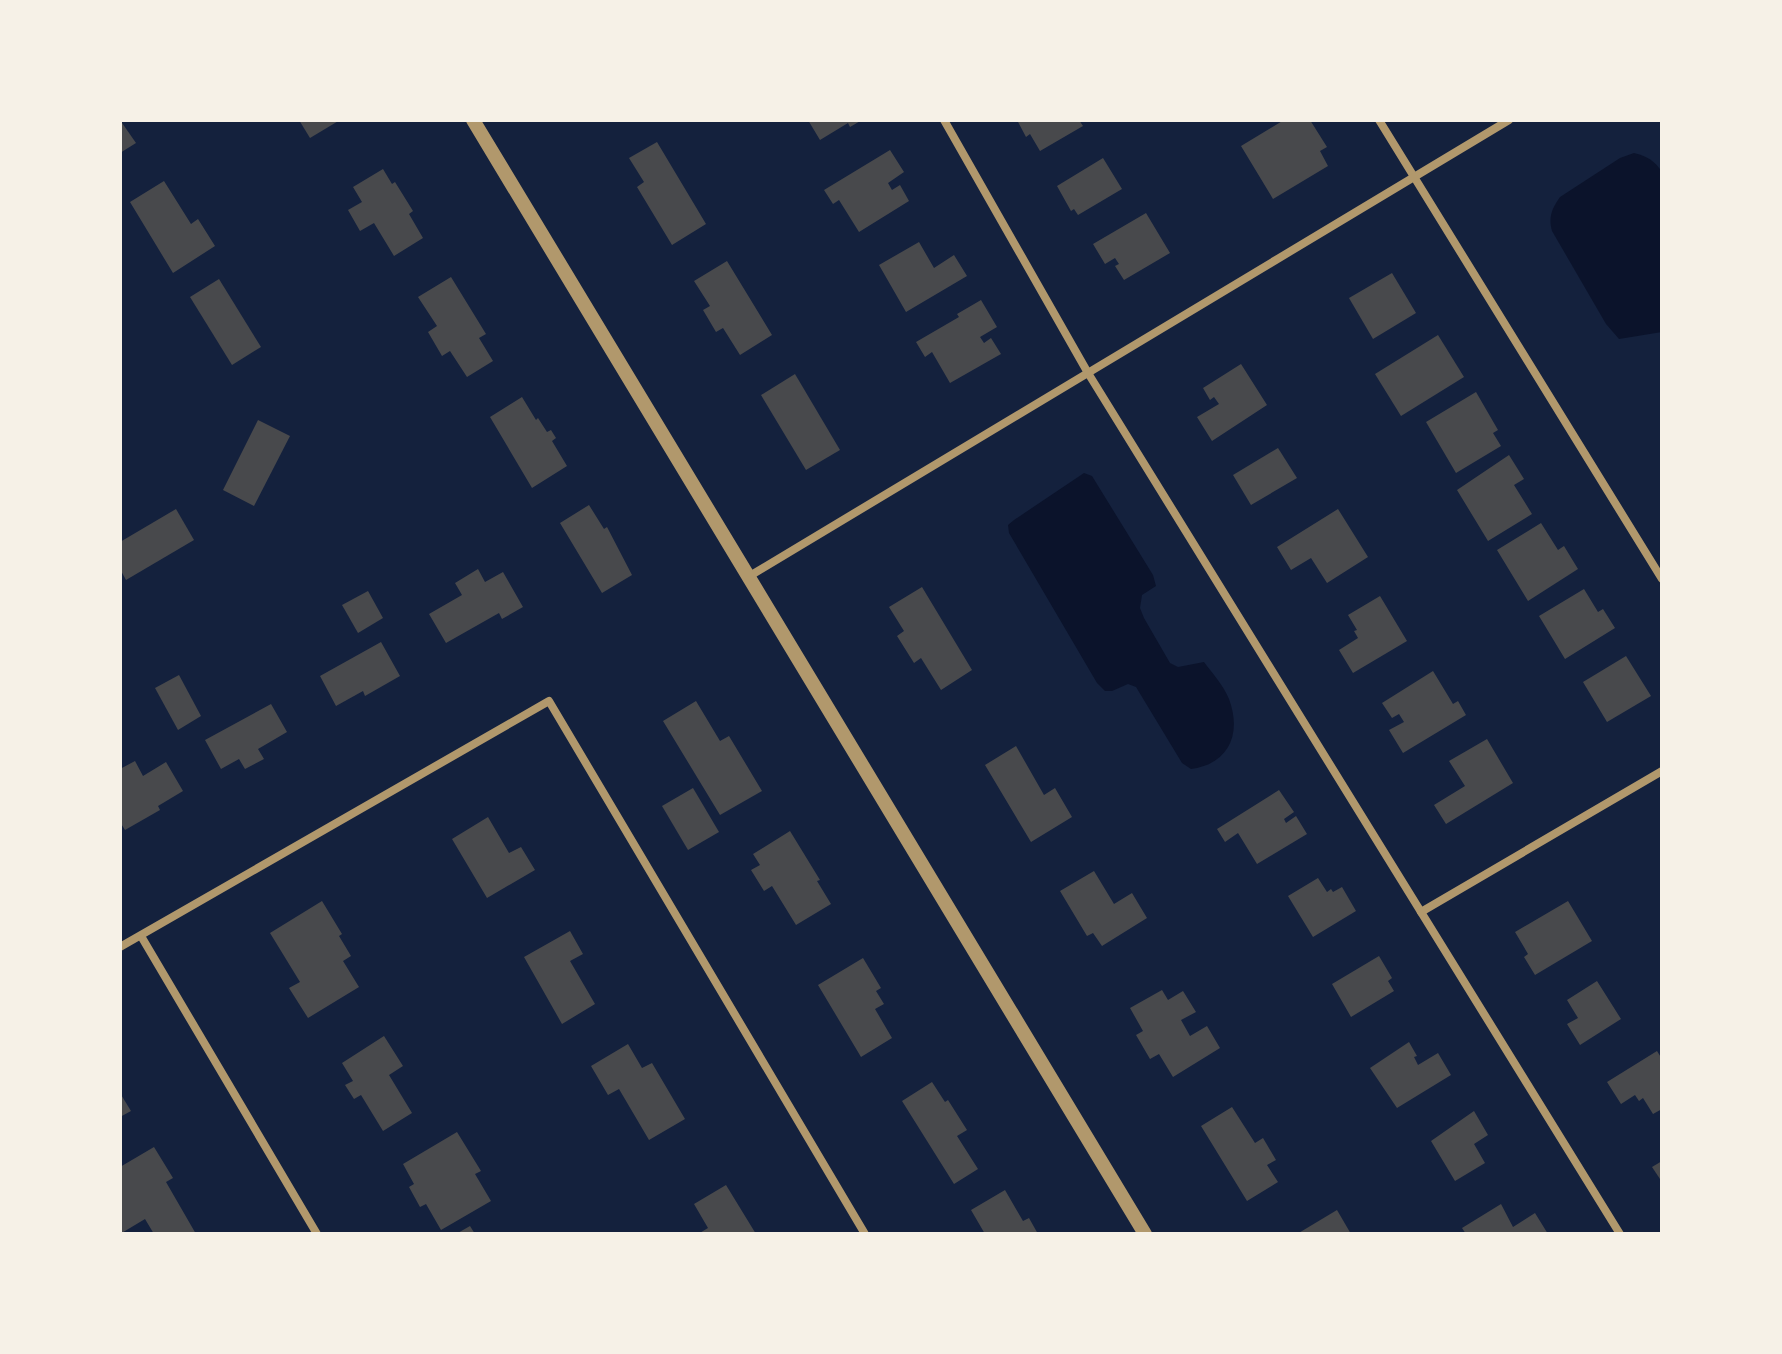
<svg xmlns="http://www.w3.org/2000/svg" width="1782" height="1354" font-family="Georgia,serif">
<style>
.water{fill:#0b132b}
.building{fill:#48494c}
.lines{fill:none;stroke-linecap:round;stroke-linejoin:round}
.minor{stroke:#b1986c;stroke-width:8}
.tertiary{stroke:#b1986c;stroke-width:14}
</style>
<rect width="100%" height="100%" fill="#14213d"/>
<g class="water">
<path d="M 1634,153 C 1647,156 1655,161 1662,172 L 1662,332 L 1619,339 L 1606,324 L 1552,231 C 1548,218 1552,208 1560,197 L 1620,158 Z"/>
<path d="M 1084,473 L 1092,476 L 1153,575 L 1156,586 L 1142,595 L 1140,608 L 1144,618 L 1170,663 L 1178,667 L 1204,662 C 1212,673 1224,686 1229,699 C 1242,734 1229,764 1191,769 L 1182,763 L 1136,687 L 1128,684 L 1112,691 L 1105,691 L 1097,683 L 1009,533 L 1008,525 L 1014,520 Z"/>
</g>
<g class="building">
<polygon points="120,120 136,143 120,153"/>
<polygon points="299,120 340,120 310,138"/>
<polygon points="808,120 862,120 850,127 848,123 820,140"/>
<polygon points="1017,120 1079,120 1083,126 1040,151 1030,134 1026,137"/>
<polygon points="1284,120 1310,120 1327,147 1320,151 1328,166 1273,199 1241,146"/>
<polygon points="657,142 706,224 672,245 637,187 644,182 629,158"/>
<polygon points="890,150 904,172 888,183 892,190 900,185 909,201 859,232 839,200 833,204 824,190"/>
<polygon points="1103,158 1122,189 1078,215 1074,209 1071,211 1057,186"/>
<polygon points="383,169 392,184 395,182 413,211 409,214 423,238 394,256 374,223 360,231 348,210 362,202 353,187"/>
<polygon points="164,181 191,224 198,219 215,246 173,273 130,202"/>
<polygon points="1146,213 1170,253 1124,280 1115,266 1119,264 1115,258 1105,264 1093,244"/>
<polygon points="919,242 934,268 954,255 967,276 906,312 879,265"/>
<polygon points="727,261 772,335 740,355 723,328 716,332 703,310 710,306 694,281"/>
<polygon points="1392,273 1416,313 1373,339 1349,298"/>
<polygon points="451,277 486,334 479,338 493,361 467,377 450,351 442,356 428,332 437,326 418,297"/>
<polygon points="219,279 261,347 232,365 190,297"/>
<polygon points="981,300 997,327 980,337 984,343 991,338 1001,354 950,383 932,352 925,357 916,342 959,317 957,314"/>
<polygon points="1438,335 1464,377 1401,416 1375,374"/>
<polygon points="1241,364 1267,405 1212,441 1197,417 1219,404 1214,397 1210,400 1203,388"/>
<polygon points="795,374 840,450 806,470 761,395"/>
<polygon points="1476,392 1498,430 1493,433 1501,446 1456,473 1426,422"/>
<polygon points="522,397 536,420 538,418 547,432 551,430 556,438 552,441 567,466 532,488 490,417"/>
<polygon points="258,420 290,436 254,506 223,490"/>
<polygon points="1278,448 1297,478 1251,505 1233,475"/>
<polygon points="1509,455 1524,479 1514,485 1532,514 1488,541 1457,490"/>
<polygon points="589,505 604,529 607,527 632,575 602,593 560,523"/>
<polygon points="176,509 194,540 126,580 120,569 120,542"/>
<polygon points="1338,509 1368,557 1327,583 1311,558 1291,570 1277,547"/>
<polygon points="1541,523 1558,550 1564,546 1578,569 1528,601 1497,550"/>
<polygon points="478,569 485,582 503,572 523,607 502,619 499,613 446,643 429,614 462,595 455,583"/>
<polygon points="922,587 972,670 941,690 921,658 914,663 897,636 904,631 889,607"/>
<polygon points="1584,589 1598,612 1603,609 1615,628 1565,659 1539,616"/>
<polygon points="368,591 383,618 358,633 342,605"/>
<polygon points="1380,596 1407,641 1353,673 1339,650 1358,638 1354,631 1357,630 1348,615"/>
<polygon points="381,642 400,676 365,696 363,691 336,706 320,676"/>
<polygon points="1626,656 1651,696 1607,722 1583,682"/>
<polygon points="1433,671 1453,704 1458,701 1466,715 1403,753 1389,730 1404,722 1399,714 1392,718 1382,703"/>
<polygon points="179,675 201,716 178,730 155,688"/>
<polygon points="696,701 720,741 729,736 762,791 720,815 663,721"/>
<polygon points="271,704 287,732 258,749 264,759 245,769 239,759 221,769 205,740"/>
<polygon points="1487,739 1513,783 1446,824 1434,805 1465,786 1449,761"/>
<polygon points="1016,746 1044,795 1055,788 1072,817 1031,842 985,765"/>
<polygon points="135,761 143,776 166,762 183,791 158,806 160,810 125,830 120,822 120,769"/>
<polygon points="693,788 719,832 688,850 662,806"/>
<polygon points="1279,790 1294,812 1284,819 1286,823 1296,816 1307,834 1257,864 1238,833 1225,842 1217,829"/>
<polygon points="488,817 509,853 521,847 535,870 487,898 452,839"/>
<polygon points="790,831 820,880 817,881 831,904 796,925 772,886 764,891 751,870 760,865 753,854"/>
<polygon points="1094,871 1114,904 1132,893 1147,918 1102,946 1093,933 1087,936 1060,891"/>
<polygon points="1318,878 1327,892 1331,889 1333,892 1342,887 1356,911 1313,937 1288,896"/>
<polygon points="322,901 342,934 339,936 351,956 343,961 359,987 308,1018 289,988 300,982 270,933"/>
<polygon points="1568,901 1592,941 1535,975 1524,957 1528,954 1515,932"/>
<polygon points="570,931 583,954 570,961 595,1004 562,1024 524,957"/>
<polygon points="1379,956 1392,978 1388,981 1394,991 1351,1017 1332,984"/>
<polygon points="863,958 881,988 876,991 884,1004 875,1009 892,1038 861,1057 818,985"/>
<polygon points="1597,981 1621,1019 1580,1045 1567,1024 1578,1018 1567,1000"/>
<polygon points="1162,990 1168,1000 1183,991 1196,1012 1181,1020 1190,1036 1207,1026 1220,1048 1173,1077 1159,1054 1150,1059 1136,1035 1143,1031 1130,1008"/>
<polygon points="384,1036 403,1066 389,1075 412,1113 383,1131 361,1095 354,1099 345,1085 353,1081 342,1063"/>
<polygon points="1409,1042 1417,1056 1414,1057 1418,1065 1438,1053 1451,1075 1397,1108 1370,1068"/>
<polygon points="628,1044 642,1068 652,1063 685,1119 649,1140 619,1089 608,1095 591,1066"/>
<polygon points="1657,1051 1662,1059 1662,1109 1653,1114 1643,1098 1639,1101 1635,1095 1621,1104 1607,1082"/>
<polygon points="932,1082 945,1102 948,1100 967,1130 957,1136 978,1169 954,1184 902,1101"/>
<polygon points="120,1093 131,1111 120,1117"/>
<polygon points="1232,1107 1255,1143 1263,1138 1276,1160 1267,1165 1278,1182 1247,1201 1201,1126"/>
<polygon points="1474,1111 1488,1135 1474,1144 1485,1163 1455,1181 1431,1141"/>
<polygon points="457,1132 481,1171 475,1174 491,1201 441,1230 426,1204 420,1207 409,1187 414,1184 403,1164"/>
<polygon points="154,1147 173,1178 166,1182 196,1234 154,1234 145,1219 120,1234 120,1167"/>
<polygon points="1662,1161 1662,1182 1652,1167"/>
<polygon points="726,1185 756,1234 698,1234 708,1228 694,1204"/>
<polygon points="1005,1190 1023,1221 1029,1218 1038,1234 985,1234 971,1210"/>
<polygon points="1501,1204 1513,1227 1535,1213 1548,1234 1466,1234 1462,1228"/>
<polygon points="1337,1210 1351,1234 1297,1234"/>
<polygon points="470,1226 475,1234 456,1234"/>
</g>
<g class="lines">
<g class="minor">
<polyline points="944,120 1088,373 1620,1234"/>
<polyline points="1379,120 1662,579"/>
<polyline points="748,577 1509,120"/>
<polyline points="1421,912 1662,771"/>
<polyline points="141,936 317,1234"/>
<polyline points="120,947 549,701 865,1234"/>
</g>
<polyline class="tertiary" points="473,120 1145,1234"/>
</g>
<rect width="1782" height="1354" fill="none" stroke="#f6f1e7" stroke-width="244"/>
</svg>
